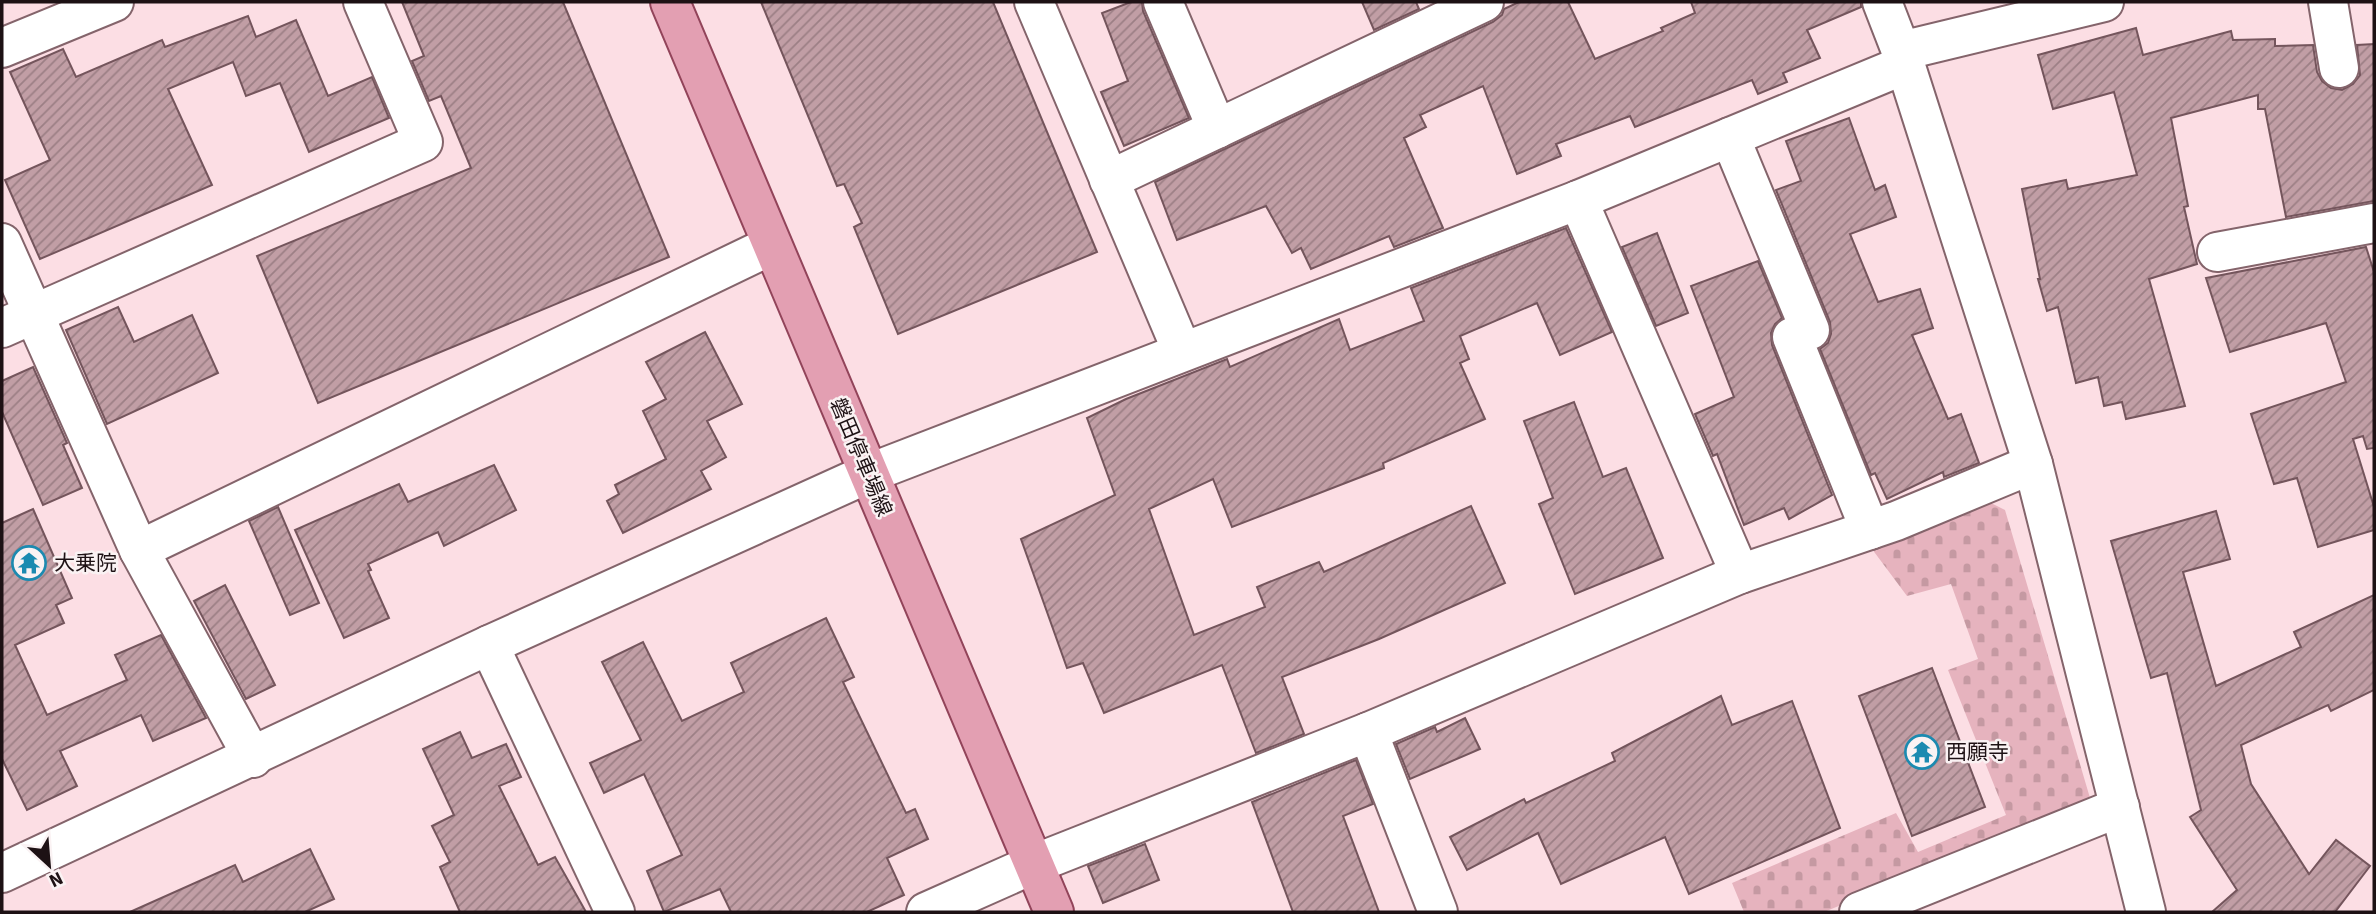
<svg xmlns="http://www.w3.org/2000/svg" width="2376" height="914" font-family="'Source Sans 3','Noto Sans JP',sans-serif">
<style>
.cemetery{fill:url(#cemetery-stones)}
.building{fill:url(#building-hatch);stroke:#74555c;stroke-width:2}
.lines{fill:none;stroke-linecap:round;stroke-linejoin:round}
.minor-casing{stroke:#84646b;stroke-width:42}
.major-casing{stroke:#92445a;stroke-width:42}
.minor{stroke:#fff;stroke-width:38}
.major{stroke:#e39fb2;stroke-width:38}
.labels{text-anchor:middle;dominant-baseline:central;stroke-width:5;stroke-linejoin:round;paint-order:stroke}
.street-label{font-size:21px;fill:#1d1114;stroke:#faf2f3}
.poi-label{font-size:21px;fill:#1d1114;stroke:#faf2f3;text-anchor:start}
</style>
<defs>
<pattern id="cemetery-stones" width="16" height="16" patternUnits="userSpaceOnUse" patternTransform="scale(1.75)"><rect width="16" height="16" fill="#e6b3be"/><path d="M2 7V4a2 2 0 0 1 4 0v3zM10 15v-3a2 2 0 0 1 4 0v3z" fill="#c599a2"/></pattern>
<pattern id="building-hatch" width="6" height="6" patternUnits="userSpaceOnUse" patternTransform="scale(1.75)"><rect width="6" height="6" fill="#c19ea5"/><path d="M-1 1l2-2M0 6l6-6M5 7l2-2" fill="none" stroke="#9c7f85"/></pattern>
</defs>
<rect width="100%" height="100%" fill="#fcdee4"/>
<polygon class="cemetery" points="1985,500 2005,510 2090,798 2077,809 1824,912 1744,912 1732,883 1896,813 1918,852 2006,815 1948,670 1978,659 1951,584 1907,596 1869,545"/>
<g class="building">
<polygon points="402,2 563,2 669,257 318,403 257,256 471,168 441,96 429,101 412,61 424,56"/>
<polygon points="761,2 993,2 1097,252 898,334 854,227 862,223 844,184 837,186"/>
<polygon points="1131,2 1142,2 1143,11 1189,118 1124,146 1101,92 1128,81 1102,13"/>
<polygon points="1362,2 1416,2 1419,9 1374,30"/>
<polygon points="1519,2 1568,2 1595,59 1663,31 1661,28 1695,13 1691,2 1861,2 1861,7 1807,30 1820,58 1783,73 1787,82 1758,94 1752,80 1635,127 1630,116 1556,144 1561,156 1517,174 1483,86 1420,115 1426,127 1404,138 1443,228 1394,247 1389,236 1311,269 1301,248 1292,253 1266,206 1177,240 1155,182 1493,22 1502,15 1504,9"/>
<polygon points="248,16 256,37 296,20 328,96 372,77 389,118 309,152 280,83 246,96 233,62 168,89 212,185 40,259 5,180 50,160 10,72 63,49 76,77 162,40 165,47"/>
<polygon points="2136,28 2143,55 2231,31 2233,40 2275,39 2275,46 2313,45 2317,72 2322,81 2331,88 2342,90 2353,84 2360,75 2357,45 2374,44 2374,201 2286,217 2265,109 2258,109 2258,95 2171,118 2188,206 2184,207 2197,264 2149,279 2185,406 2126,419 2122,402 2104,406 2098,377 2076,383 2058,307 2047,311 2038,279 2040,279 2022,189 2066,180 2068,189 2137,175 2114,92 2053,109 2038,55"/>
<polygon points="1849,118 1875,190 1885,185 1896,217 1850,234 1878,302 1920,289 1933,328 1912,335 1948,419 1961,414 1979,463 1944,477 1943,472 1887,499 1875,473 1871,475 1820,349 1828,343 1831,334 1830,322 1776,190 1801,181 1786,141"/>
<polygon points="1566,228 1612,332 1560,355 1537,303 1460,336 1469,359 1460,363 1485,419 1383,463 1384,468 1232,527 1213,479 1149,509 1194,635 1265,607 1257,587 1319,562 1324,572 1471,506 1505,583 1379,639 1282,677 1304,734 1256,753 1222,665 1104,713 1083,663 1067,668 1021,539 1115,495 1087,418 1126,399 1227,359 1230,367 1339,319 1350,350 1424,321 1411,288"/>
<polygon points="1657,233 1688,313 1656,326 1622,247"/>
<polygon points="2366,247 2374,272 2374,448 2367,449 2363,436 2353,439 2374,507 2374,530 2318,547 2297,478 2274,484 2251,414 2346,382 2326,323 2230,352 2206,278"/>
<polygon points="1758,261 1782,318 1775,324 1771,333 1772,345 1832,495 1789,519 1784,508 1744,525 1717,454 1713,456 1695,414 1734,397 1691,286"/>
<polygon points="118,307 134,342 192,315 218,373 107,424 66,330"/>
<polygon points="705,332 742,404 707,421 726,457 701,471 711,489 623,533 607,501 619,494 615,485 666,459 643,411 666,399 646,362"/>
<polygon points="33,367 67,443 63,445 82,488 43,505 2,412 2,381"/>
<polygon points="1574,402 1603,477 1626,468 1663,558 1575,594 1539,504 1553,498 1524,421"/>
<polygon points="494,465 516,510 444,546 438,532 368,564 371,570 368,571 389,618 344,638 295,530 399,484 408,502"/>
<polygon points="278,507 319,603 290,615 249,521"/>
<polygon points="33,509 72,598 56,605 64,623 15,645 47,715 127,680 115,655 161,635 206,718 153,741 141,715 60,751 77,786 27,810 2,759 2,523"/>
<polygon points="2216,511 2230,559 2183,572 2216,686 2301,647 2294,632 2374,595 2374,690 2331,711 2328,705 2241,745 2251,784 2309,874 2336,840 2370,866 2335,912 2212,912 2237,890 2190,817 2201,810 2167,673 2151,678 2111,541"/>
<polygon points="225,585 275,685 246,699 194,601"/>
<polygon points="826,618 854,677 843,682 906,813 915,809 928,839 887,858 904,895 867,912 731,912 720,889 664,912 647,871 682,855 644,774 604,793 590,763 641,740 602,662 643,642 682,721 744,692 731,663"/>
<polygon points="1932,668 1985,807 1912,836 1859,696"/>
<polygon points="1721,696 1732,725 1792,701 1840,828 1689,894 1665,837 1561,884 1538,833 1467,870 1450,837 1524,799 1526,803 1615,761 1612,753"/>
<polygon points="1465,718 1480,749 1410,779 1396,744 1435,727 1437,732"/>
<polygon points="460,732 472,758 506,744 521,777 499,786 538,865 555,857 586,912 460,912 440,867 450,862 432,826 454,815 423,749"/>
<polygon points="1356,760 1373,804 1343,816 1379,912 1293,912 1252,802"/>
<polygon points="1145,844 1159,880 1103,903 1088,866"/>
<polygon points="310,849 334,899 305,912 130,912 235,865 243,882"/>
</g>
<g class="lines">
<g class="minor-casing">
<g id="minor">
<polyline points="1034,2 1182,351"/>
<polyline points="1163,2 1217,129"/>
<polyline points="1882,2 1901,51 2033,464 2146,912"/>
<polyline points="2328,2 2339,68"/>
<polyline points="2,48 114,2"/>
<polyline points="1901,51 2104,2"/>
<polyline points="1730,137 1810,330 1792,337 1870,530"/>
<polyline points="1109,180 1484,2"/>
<polyline points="1578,200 1740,574"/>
<polyline points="2,243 139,550 253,758"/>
<polyline points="2217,252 2374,223"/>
<polyline points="2,328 423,142 363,2"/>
<polyline points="139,550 772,245"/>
<polyline points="489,645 615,912"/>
<polyline points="1368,732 1438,912"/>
<polyline points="2,873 489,645 867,474 1578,200 1904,65"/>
<polyline points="926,912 1034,864 1368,732 1740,574 1896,521 2033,464"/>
<polyline points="1859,912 2120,807"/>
</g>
</g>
<g class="major-casing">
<polyline id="major" points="670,2 1054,912"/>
</g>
<use href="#minor" class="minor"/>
<use href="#major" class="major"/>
</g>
<defs>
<g id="temple-ring" transform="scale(1.75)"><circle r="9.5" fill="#faf2f3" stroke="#1b8ab0" stroke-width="1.5"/><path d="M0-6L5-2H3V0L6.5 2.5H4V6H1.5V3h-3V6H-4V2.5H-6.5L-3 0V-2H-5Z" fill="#1b8ab0"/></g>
</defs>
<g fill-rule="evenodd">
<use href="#temple-ring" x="29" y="563"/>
<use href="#temple-ring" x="1922" y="752"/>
</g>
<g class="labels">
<g class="street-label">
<text transform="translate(861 457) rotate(67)">磐田停車場線</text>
</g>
<g class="poi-label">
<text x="54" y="563">大乗院</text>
<text x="1946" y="752">西願寺</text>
</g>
</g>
<rect width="2376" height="914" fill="none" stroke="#1d1114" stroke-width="7"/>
<g transform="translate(49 865) rotate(154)" stroke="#faf2f3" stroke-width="5" paint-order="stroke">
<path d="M0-5L12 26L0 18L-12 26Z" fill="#1d1114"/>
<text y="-10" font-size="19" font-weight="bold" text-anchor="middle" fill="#1d1114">N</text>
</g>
</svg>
